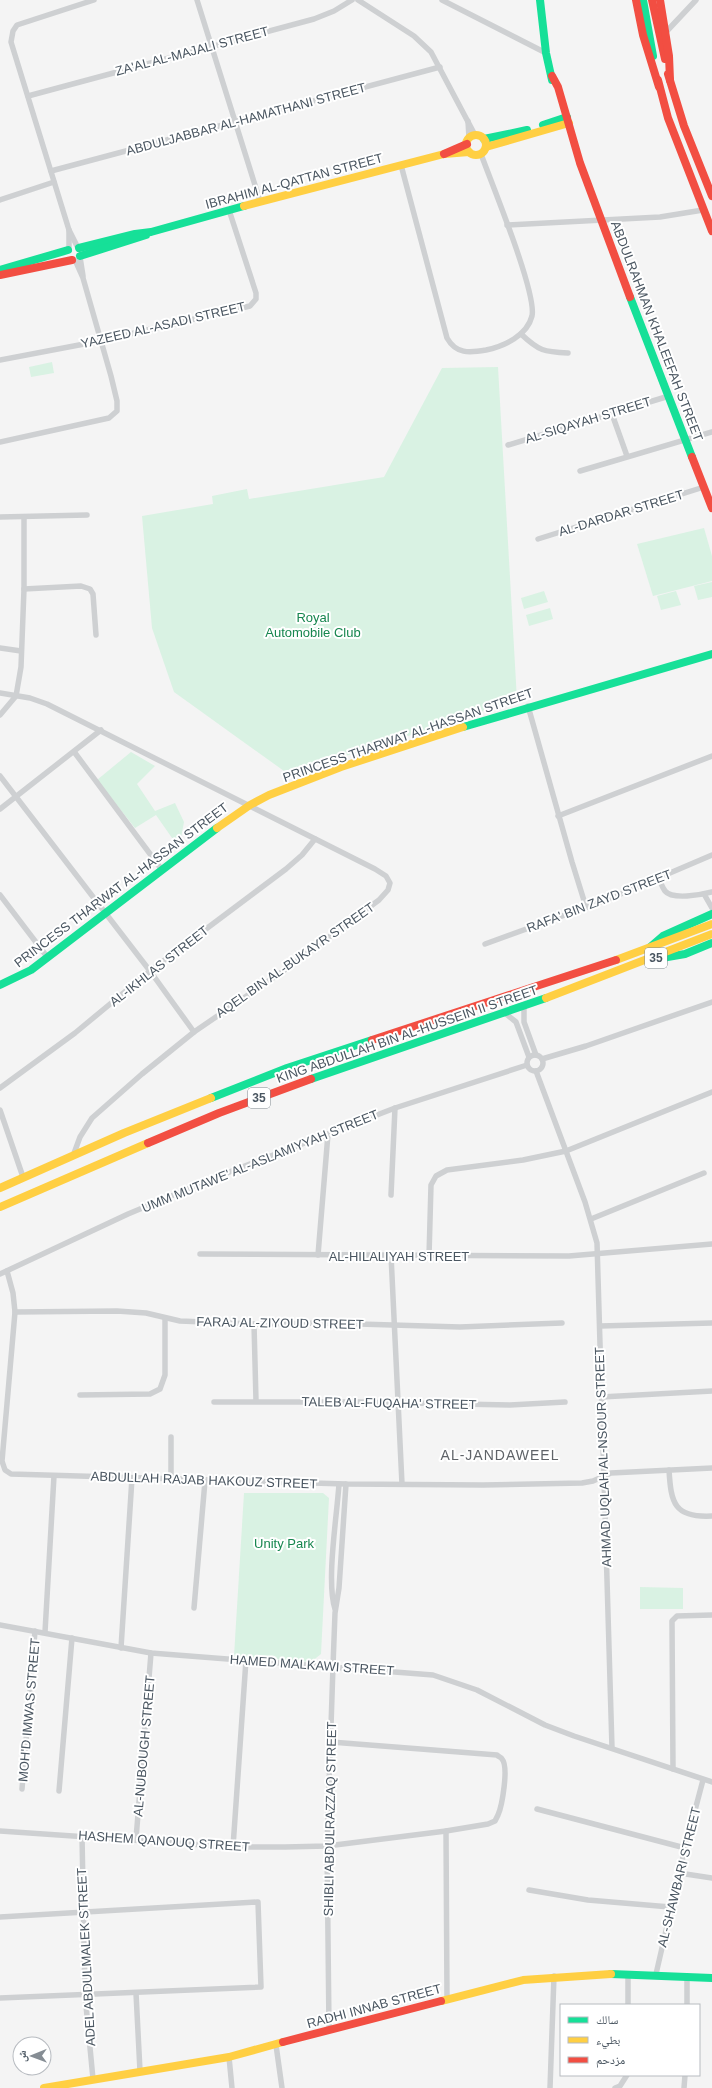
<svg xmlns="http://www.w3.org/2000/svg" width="712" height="2088" font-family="Arial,'Noto Naskh Arabic',sans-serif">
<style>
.green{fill:#d9f2e3}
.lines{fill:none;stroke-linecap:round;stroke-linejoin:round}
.street{stroke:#ced0d2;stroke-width:5.5}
.fast{stroke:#16e098;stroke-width:8}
.slow{stroke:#ffcf43;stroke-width:8}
.jam{stroke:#f24e42;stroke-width:8}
.labels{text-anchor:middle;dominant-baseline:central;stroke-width:4;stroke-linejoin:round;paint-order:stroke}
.shield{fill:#fff;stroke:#808990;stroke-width:1}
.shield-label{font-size:12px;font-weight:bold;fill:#4a5661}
.street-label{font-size:13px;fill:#4a5661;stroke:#fff}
.park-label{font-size:13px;fill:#17864f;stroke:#fff}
.neighbourhood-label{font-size:14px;letter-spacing:1px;fill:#5f6368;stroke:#fff}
</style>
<rect width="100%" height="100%" fill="#f4f4f4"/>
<g class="green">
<polygon points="52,362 54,373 31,377 29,367"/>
<polygon points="498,367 517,700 360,752 284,771 174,692 152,628 142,516 213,504 212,496 247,489 249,499 384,477 442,368"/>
<polygon points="704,528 712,556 712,581 653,596 637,544"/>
<polygon points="712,582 712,597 698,600 694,586"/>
<polygon points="544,591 548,602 524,609 521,598"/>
<polygon points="676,591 681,605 661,610 657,596"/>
<polygon points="550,608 553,619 529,626 526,615"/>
<polygon points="131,752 155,766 137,784 155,811 175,803 184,822 179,848 156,815 135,828 97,780"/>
<polygon points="244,1493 323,1493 329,1498 321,1654 311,1662 234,1656"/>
<polygon points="640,1587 683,1588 683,1609 640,1609"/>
</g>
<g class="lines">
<g class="street">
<polyline points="197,0 260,201"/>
<polyline points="358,0 414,36 431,52 475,135"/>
<polyline points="442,0 546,53"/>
<polyline points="666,32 696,0"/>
<polyline points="28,96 314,19 334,11 352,0"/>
<polyline points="468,121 469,138"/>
<path d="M 401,165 L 447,338 C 456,354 469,353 486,350 C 504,346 527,336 532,316 C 537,293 491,182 481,154"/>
<polyline points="51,171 440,67"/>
<polyline points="0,200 54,182"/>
<polyline points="507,225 660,217 703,210"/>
<polyline points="69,230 69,248"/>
<polyline points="77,246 69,230 11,42 13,31 17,25 94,0"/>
<polyline points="80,257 83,276"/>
<path d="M 521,334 C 539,351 544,352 568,353"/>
<polyline points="0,360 100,341 250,306 256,299 256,293 229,210"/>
<polyline points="612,414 627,456"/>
<polyline points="0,442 109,418 117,411 117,401 111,376 83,278 75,260"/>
<polyline points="508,445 669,396"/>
<polyline points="580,471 712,432"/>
<polyline points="0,517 87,515"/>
<polyline points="538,539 704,487"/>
<polyline points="24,589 81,586 90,589 93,594 96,635"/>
<polyline points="0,648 21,651"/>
<polyline points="0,693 30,698 47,704 375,869 386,876 390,883 388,890 379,900 286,969 194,1032 142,1074 92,1118 80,1137 73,1156"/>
<polyline points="528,706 572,862 586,907"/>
<polyline points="0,715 16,696 21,667 24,589 24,517"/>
<polyline points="75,753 162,870"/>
<polyline points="0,776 150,971 194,1032"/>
<polyline points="0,809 101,730"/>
<polyline points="558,816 712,756"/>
<path d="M 659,879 C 661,883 662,887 665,891 C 672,900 701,895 712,892"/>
<polyline points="704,894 712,908"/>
<polyline points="0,895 48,958"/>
<polyline points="485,944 609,899 712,855"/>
<polyline points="524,1007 524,1022 536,1055"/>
<polyline points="505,1013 516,1022 529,1057"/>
<circle cx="535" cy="1063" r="8"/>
<polyline points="542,1059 586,1046 712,1002"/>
<polyline points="536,1071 585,1202 597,1243 612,1748"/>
<polyline points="0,1088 75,1033 150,971 286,869 302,855 315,839"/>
<polyline points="0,1110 23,1177"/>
<polyline points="391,1195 395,1108"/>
<polyline points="591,1219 704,1173"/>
<polyline points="200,1254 569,1256 712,1244"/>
<polyline points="318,1255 328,1134"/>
<polyline points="391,1255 402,1484"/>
<polyline points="429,1256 431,1185 436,1176 447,1170 523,1160 566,1151 712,1092"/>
<polyline points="7,1271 13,1293 15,1312 2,1461 5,1470 11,1474 346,1484 483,1485 582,1483 593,1481 611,1473 712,1468"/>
<polyline points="0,1274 128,1214 219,1176 395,1108 527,1065"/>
<polyline points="15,1312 117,1311 146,1313 180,1321 254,1324 325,1323 460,1327 562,1323"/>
<polyline points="254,1324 256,1401"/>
<polyline points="600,1326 712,1323"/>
<polyline points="80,1395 150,1394 160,1389 165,1375 165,1319"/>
<polyline points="601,1397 712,1391"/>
<polyline points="214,1402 358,1402 510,1405 565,1402"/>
<polyline points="171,1437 171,1480"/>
<path d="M 669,1470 C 671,1503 674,1518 712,1516"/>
<polyline points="194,1608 205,1481"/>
<path d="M 335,1609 C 326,1581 337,1516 339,1484"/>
<polyline points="0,1625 151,1653 433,1675 477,1690 545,1725 574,1736 712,1782"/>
<polyline points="45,1632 54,1476"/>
<polyline points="121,1648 132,1478"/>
<polyline points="673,1769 672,1621 677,1616 712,1615"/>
<polyline points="22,1789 35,1631"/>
<polyline points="59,1791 72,1638"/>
<polyline points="537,1809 685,1848"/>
<path d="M 0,1831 L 233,1847 L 285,1847 L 327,1846 L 446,1831 L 488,1824 L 495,1821 L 498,1815 C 502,1806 509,1767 502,1759 C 501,1757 499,1757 497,1755 L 331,1742"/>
<polyline points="446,1831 447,1999"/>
<polyline points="82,1836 85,1995 93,2079"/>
<polyline points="136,1839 151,1653"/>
<polyline points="233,1847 246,1660"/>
<polyline points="679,1873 712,1878"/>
<polyline points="529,1890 588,1900 670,1907"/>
<polyline points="0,1917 258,1902 261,1987 0,1998"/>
<polyline points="628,1974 628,2005"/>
<polyline points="656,1974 685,1848 703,1780"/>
<polyline points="136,1993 140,2071"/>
<polyline points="687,2005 687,1976"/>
<polyline points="329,2029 327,1846 333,1666 335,1613 339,1588 346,1484"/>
<polyline points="276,2045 282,2088"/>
<polyline points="229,2057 232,2088"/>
<polyline points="550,2088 554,1976"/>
<polyline points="615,2088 620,2086 627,2075"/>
<polyline points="684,2088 685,2075"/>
</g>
<g class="fast">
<polyline points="540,0 546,53 552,80"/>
<polyline points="643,0 653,56"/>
<polyline points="543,125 567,117"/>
<polyline points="484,139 527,130"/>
<polyline points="79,248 135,234 151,232 244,206"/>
<polyline points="80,256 146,235"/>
<polyline points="0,270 68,250"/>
<polyline points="630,297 692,457"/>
<polyline points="463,727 712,654"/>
<polyline points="648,949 663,936 712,914"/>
<polyline points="656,959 685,954 712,943"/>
<polyline points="0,985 31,970 217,828"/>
<polyline points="311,1079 546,998"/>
<polyline points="211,1098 287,1068 372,1040"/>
<polyline points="611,1974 712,1978"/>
</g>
<g class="slow">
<circle cx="476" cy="145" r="10"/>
<polyline points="486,147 569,123"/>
<polyline points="244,206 444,154 469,152"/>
<polyline points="217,828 250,805 269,795 341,767 463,727"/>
<polyline points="616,960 712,924"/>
<polyline points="546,998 712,934"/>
<polyline points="0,1188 124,1133 211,1098"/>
<polyline points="0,1207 148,1143"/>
<polyline points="441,2001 523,1980 611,1974"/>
<polyline points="44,2088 229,2057 283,2042"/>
</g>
<g class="jam">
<polyline points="636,0 643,35 659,87"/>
<polyline points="652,0 665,59"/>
<polyline points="660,0 669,56 670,80"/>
<polyline points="668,74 684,126 712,196"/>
<polyline points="552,76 558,87 580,163 630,297"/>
<polyline points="658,80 668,118 712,231"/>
<polyline points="444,154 467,144"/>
<polyline points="0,275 72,260"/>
<polyline points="692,457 712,508"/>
<polyline points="372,1040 616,960"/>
<polyline points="148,1143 219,1113 311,1079"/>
<polyline points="283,2042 441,2001"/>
</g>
</g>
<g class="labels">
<g class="shield">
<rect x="645" y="948" width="22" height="20" rx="3"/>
<rect x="248" y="1088" width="22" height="20" rx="3"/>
</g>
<g class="shield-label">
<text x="656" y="958">35</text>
<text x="259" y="1098">35</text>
</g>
<g class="street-label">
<text transform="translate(192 51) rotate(-15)">ZA'AL AL-MAJALI STREET</text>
<text transform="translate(246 119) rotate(-15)">ABDULJABBAR AL-HAMATHANI STREET</text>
<text transform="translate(294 181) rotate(-15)">IBRAHIM AL-QATTAN STREET</text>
<text transform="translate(163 325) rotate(-13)">YAZEED AL-ASADI STREET</text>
<text transform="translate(657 331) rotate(69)">ABDULRAHMAN KHALEEFAH STREET</text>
<text transform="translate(588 420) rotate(-17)">AL-SIQAYAH STREET</text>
<text transform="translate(621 513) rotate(-17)">AL-DARDAR STREET</text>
<text transform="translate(408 735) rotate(-19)">PRINCESS THARWAT AL-HASSAN STREET</text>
<text transform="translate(121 885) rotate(-37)">PRINCESS THARWAT AL-HASSAN STREET</text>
<text transform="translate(599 901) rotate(-21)">RAFA' BIN ZAYD STREET</text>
<text transform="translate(295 960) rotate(-35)">AQEL BIN AL-BUKAYR STREET</text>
<text transform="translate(159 966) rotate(-38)">AL-IKHLAS STREET</text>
<text transform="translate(407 1034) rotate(-19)">KING ABDULLAH BIN AL-HUSSEIN II STREET</text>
<text transform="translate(260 1161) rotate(-22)">UMM MUTAWE' AL-ASLAMIYYAH STREET</text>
<text x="399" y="1256">AL-HILALIYAH STREET</text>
<text transform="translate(280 1323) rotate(1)">FARAJ AL-ZIYOUD STREET</text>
<text transform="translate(389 1403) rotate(1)">TALEB AL-FUQAHA' STREET</text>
<text transform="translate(603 1457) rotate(-92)">AHMAD UQLAH AL-NSOUR STREET</text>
<text transform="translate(204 1480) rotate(2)">ABDULLAH RAJAB HAKOUZ STREET</text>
<text transform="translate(312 1665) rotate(4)">HAMED MALKAWI STREET</text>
<text transform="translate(29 1710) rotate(-85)">MOH'D IMWAS STREET</text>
<text transform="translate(144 1746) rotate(-85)">AL-NUBOUGH STREET</text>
<text transform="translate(330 1819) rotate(-89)">SHIBLI ABDULRAZZAQ STREET</text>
<text transform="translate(164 1841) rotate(4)">HASHEM QANOUQ STREET</text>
<text transform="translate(679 1877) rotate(-76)">AL-SHAWBARI STREET</text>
<text transform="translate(86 1957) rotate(-93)">ADEL ABDULMALEK STREET</text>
<text transform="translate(374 2006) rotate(-15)">RADHI INNAB STREET</text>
</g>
<g class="park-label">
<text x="313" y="617">Royal<tspan x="313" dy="15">Automobile Club</tspan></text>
<text x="284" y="1543">Unity Park</text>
</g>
<g class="neighbourhood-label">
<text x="500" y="1455">AL-JANDAWEEL</text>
</g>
</g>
<rect x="560" y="2004" width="140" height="72" fill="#ffffff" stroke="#b7bbc0"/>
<rect x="568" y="2017" width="20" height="6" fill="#16e098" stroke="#b7bbc0"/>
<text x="596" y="2024" font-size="12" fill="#4a5661">سالك</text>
<rect x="568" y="2037" width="20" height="6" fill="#ffcf43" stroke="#b7bbc0"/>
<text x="596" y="2044" font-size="12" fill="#4a5661">بطيء</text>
<rect x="568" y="2057" width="20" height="6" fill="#f24e42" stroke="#b7bbc0"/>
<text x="596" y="2064" font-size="12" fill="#4a5661">مزدحم</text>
<g transform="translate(32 2056) rotate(269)"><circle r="19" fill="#ffffff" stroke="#b7bbc0"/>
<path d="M0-3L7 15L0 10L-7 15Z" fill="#868d94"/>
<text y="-6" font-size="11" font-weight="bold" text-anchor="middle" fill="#4a5661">ش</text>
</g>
</svg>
